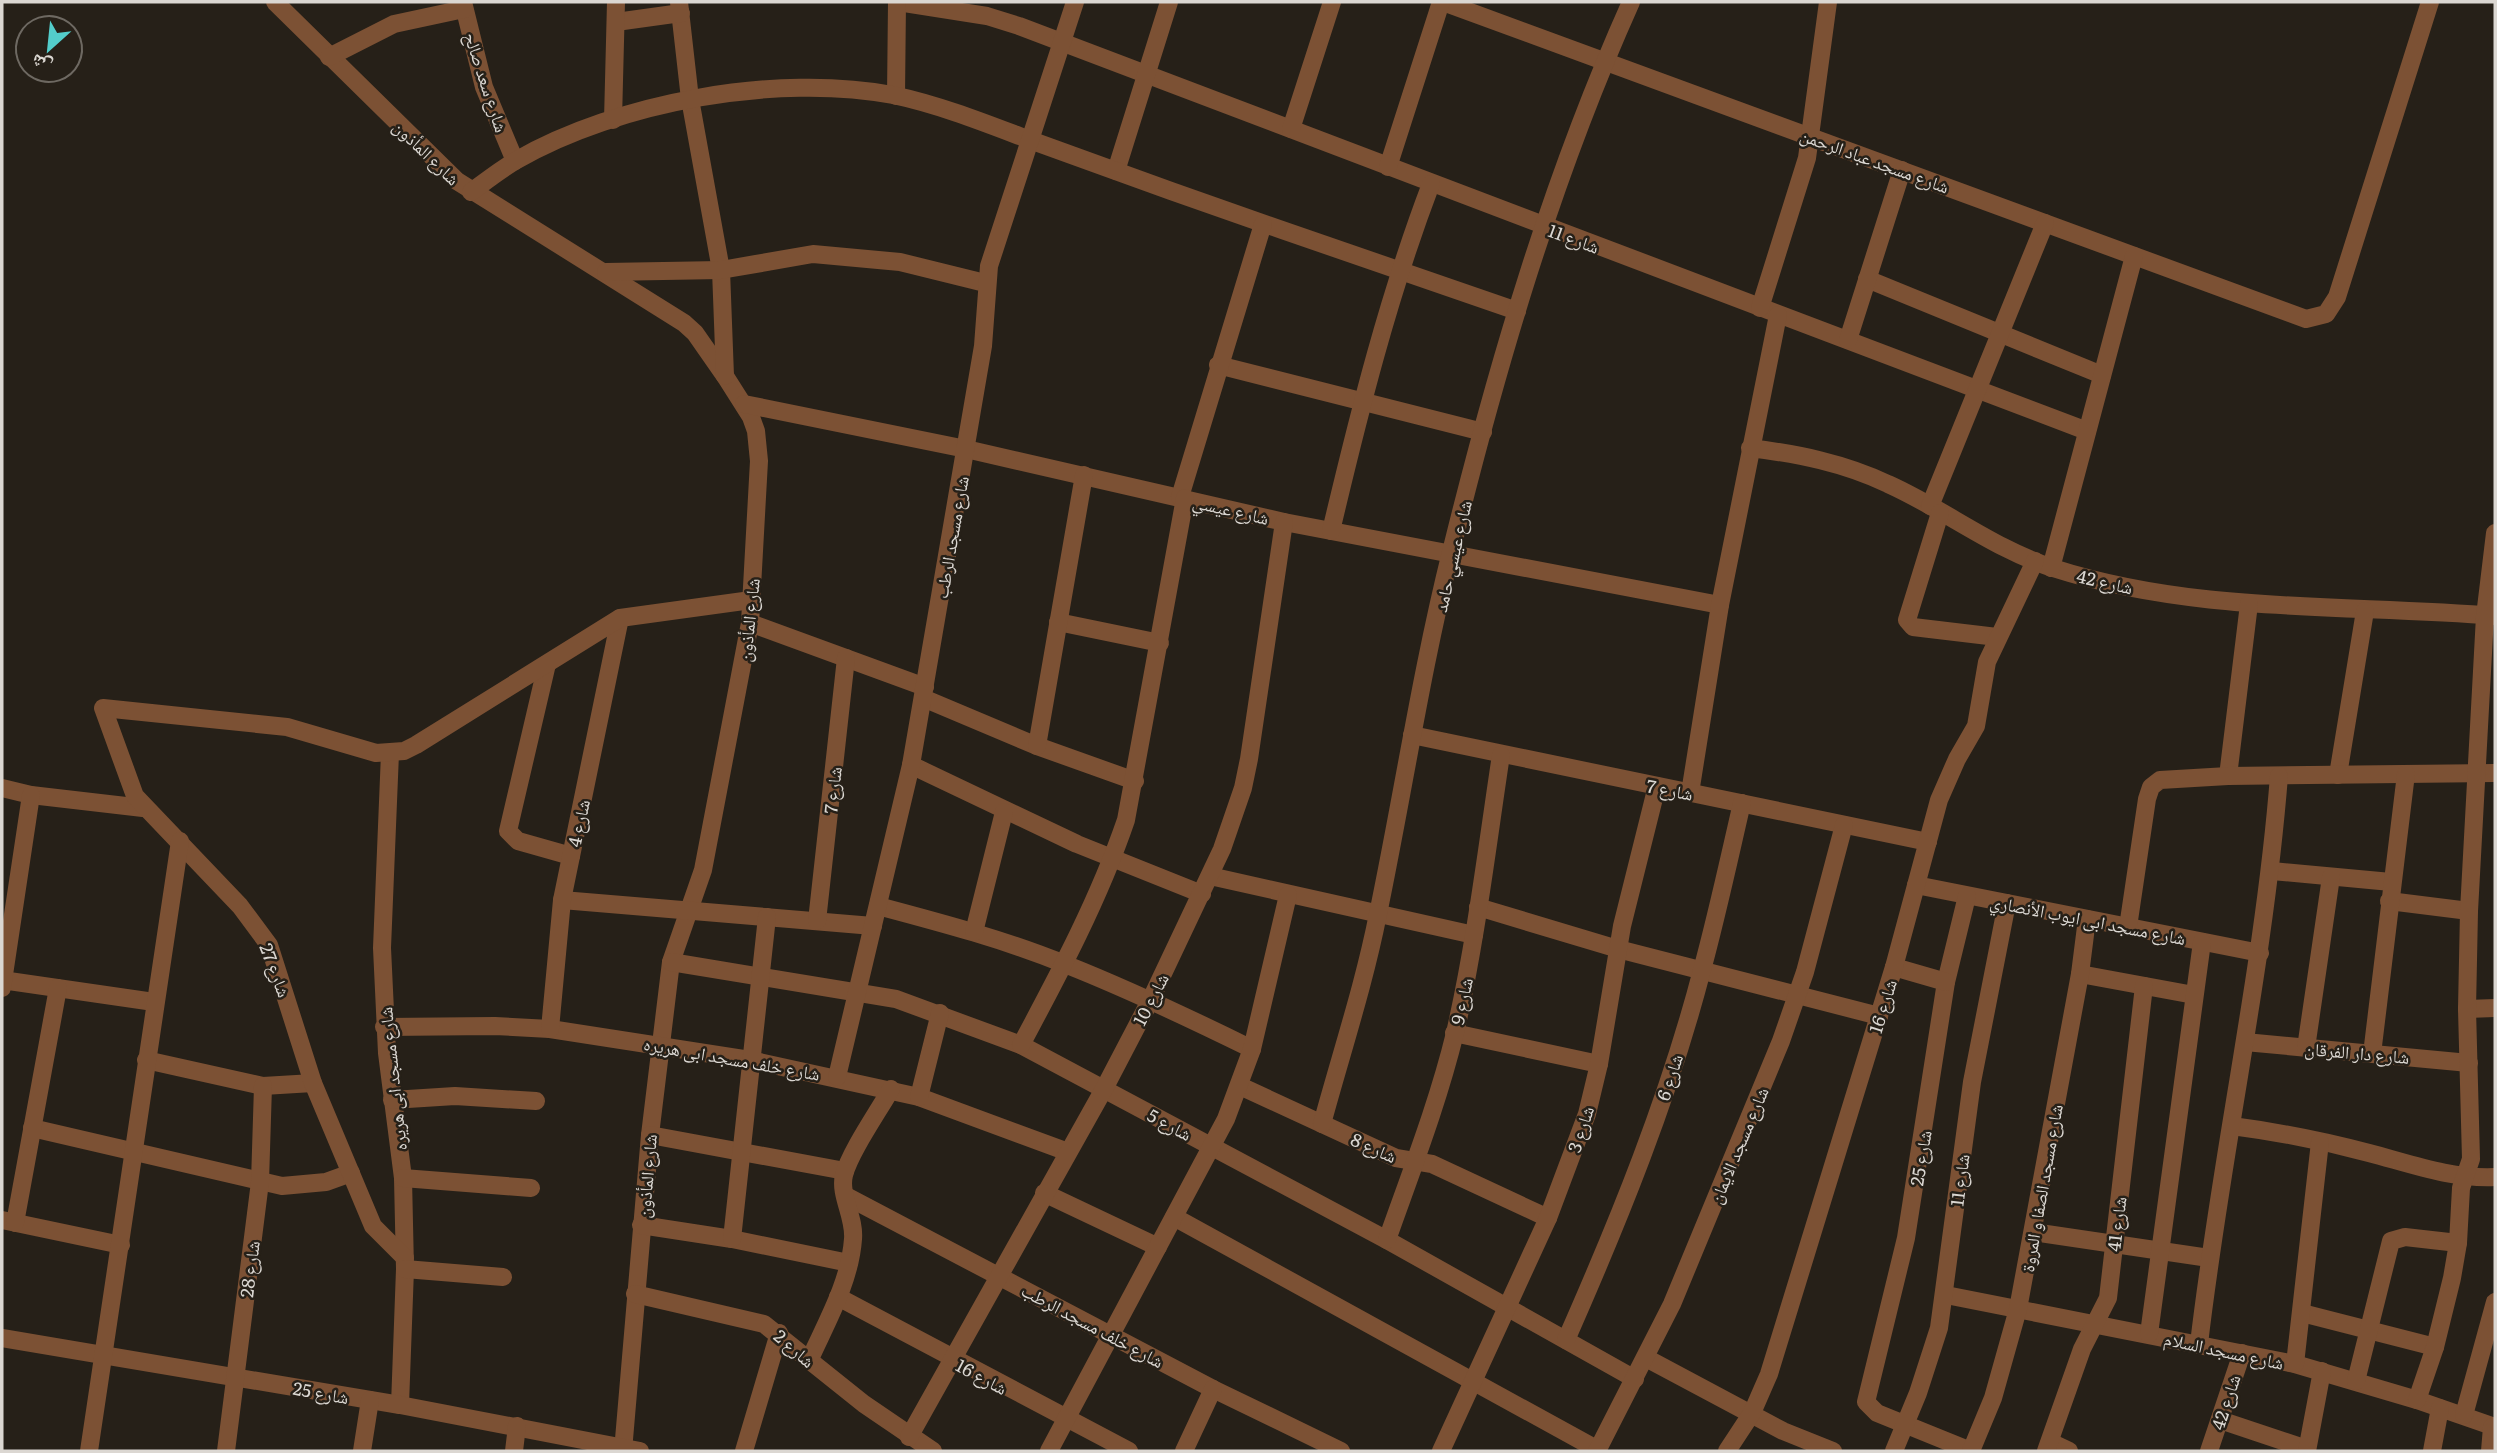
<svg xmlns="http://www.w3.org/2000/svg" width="2497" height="1453" font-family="Literata,'Noto Naskh Arabic',serif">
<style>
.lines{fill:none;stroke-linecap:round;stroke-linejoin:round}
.minor{stroke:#7c5134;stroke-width:18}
.labels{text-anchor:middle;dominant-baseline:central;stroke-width:5;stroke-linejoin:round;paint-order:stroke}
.street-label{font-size:18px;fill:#dbd7d2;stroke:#262018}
</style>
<rect width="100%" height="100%" fill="#262018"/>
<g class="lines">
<g class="minor">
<polyline points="275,2 457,181 684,323 695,333 725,376 751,417 756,431 759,461 750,623 703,870 671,962 650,1135 623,1451"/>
<polyline points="463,2 484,87 515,161"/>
<polyline points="679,2 690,99 721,270 725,376"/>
<polyline points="898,2 987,16 1019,26 2087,431"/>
<polyline points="1443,2 2306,319 2326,314 2337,297 2430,2"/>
<polyline points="616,22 681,13"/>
<polyline points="329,57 394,24 464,9"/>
<polyline points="896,96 897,2"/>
<polyline points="613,120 616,2"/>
<polyline points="1291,129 1332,2"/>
<polyline points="1388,167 1441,2"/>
<polyline points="1116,171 1169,2"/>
<path d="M 471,192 C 486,181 501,169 517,160 C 618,102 778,73 893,95 C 940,105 985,123 1030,140 C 1077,157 1124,174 1171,191 C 1286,232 1402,271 1517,311"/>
<polyline points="606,272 721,270 813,254 900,262 985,283"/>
<polyline points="1867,279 2102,375"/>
<polyline points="1760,308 1807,158 1828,2"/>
<polyline points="1848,340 1902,170"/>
<polyline points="1218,365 1483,432"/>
<polyline points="744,404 966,449 1284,522 1720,605"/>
<path d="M 1750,448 C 1798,454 1844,463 1888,484 C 1944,509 1994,549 2053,568 C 2196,614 2348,604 2495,616"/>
<polyline points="1180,497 1263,224"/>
<polyline points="1930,506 2045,223"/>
<polyline points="1940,513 1907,620 1913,627 1997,637"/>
<path d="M 1331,531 C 1359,413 1388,297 1431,184"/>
<polyline points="2051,568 2134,256"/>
<polyline points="1058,622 1160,643"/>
<polyline points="750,623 925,687"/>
<polyline points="547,664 508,831 518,841 571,856"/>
<polyline points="923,698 1037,746 1135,781"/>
<polyline points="1412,735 1928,842"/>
<polyline points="1037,746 1084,475"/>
<polyline points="390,753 382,948 387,1053 403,1178 405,1269 400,1405"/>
<polyline points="911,765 1077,844 1202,894"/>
<polyline points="2338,775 2365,611"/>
<polyline points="2228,776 2249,604"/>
<polyline points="2,788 31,795 143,808"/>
<polyline points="1690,793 1720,605 1778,315"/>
<polyline points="2272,871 2391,882"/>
<polyline points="1210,876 1474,935"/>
<polyline points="1916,885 2260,953"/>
<polyline points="1967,896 1946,982 1906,1238 1866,1402 1877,1413 1971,1451"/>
<polyline points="562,900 873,926"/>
<polyline points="2389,901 2469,911"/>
<path d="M 878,906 C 942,923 1006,940 1067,965 C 1130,990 1191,1019 1252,1049"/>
<polyline points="1478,907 1618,949 1879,1016"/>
<polyline points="817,921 846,658"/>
<polyline points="2128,927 2147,799 2151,787 2160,780 2228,776 2495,773"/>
<polyline points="974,932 1004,812"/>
<polyline points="671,962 896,999 1021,1045 1387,1240 1635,1379"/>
<polyline points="1894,967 1946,982"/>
<polyline points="2080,974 2194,995"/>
<polyline points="2,980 154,1002"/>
<polyline points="2,988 31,795"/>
<polyline points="2467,1009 2495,1008"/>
<polyline points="384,1027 495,1026 550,1029 750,1060 919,1097 1068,1152"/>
<polyline points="550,1029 562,900 620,618"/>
<polyline points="1454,1033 1599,1064"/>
<polyline points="2245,1042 2469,1063"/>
<path d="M 1021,1045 C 1060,972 1099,899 1126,820 L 1185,498"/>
<polyline points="2306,1048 2331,877"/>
<polyline points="2372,1054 2406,774"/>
<polyline points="146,1060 263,1086 313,1083"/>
<polyline points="837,1077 911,765 983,346 989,266 1075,2"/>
<polyline points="1240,1086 1396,1158 1432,1164 1548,1218"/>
<polyline points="919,1097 940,1013"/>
<polyline points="392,1100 455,1096 536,1101"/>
<path d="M 1322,1124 C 1341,1054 1364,985 1378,914 C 1403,794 1421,672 1451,552 C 1497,365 1552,178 1631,2"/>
<path d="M 2232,1126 C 2278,1132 2324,1141 2369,1153 C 2411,1164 2451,1179 2495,1177"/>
<polyline points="32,1128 282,1186 326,1182 351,1173"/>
<polyline points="650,1135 845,1171"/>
<polyline points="403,1178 531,1188"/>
<polyline points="1044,1193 1158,1247"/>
<polyline points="846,1196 1213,1389 1341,1451"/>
<polyline points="1174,1217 1598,1450"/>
<polyline points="2,1220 121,1245"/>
<polyline points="15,1223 58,988"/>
<polyline points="641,1225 732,1239 849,1263"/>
<polyline points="2033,1232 2209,1258"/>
<polyline points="732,1239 767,917"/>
<path d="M 1387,1240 C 1411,1172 1438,1103 1455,1033 C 1476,941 1487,847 1501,755"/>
<polyline points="405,1258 373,1226 313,1083 269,945 240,906 135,796 103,708 287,727 376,753 404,751 416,745 620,618 751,600"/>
<polyline points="405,1269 503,1277"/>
<polyline points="635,1294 764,1324 864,1404 933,1451"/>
<polyline points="1946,1295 2295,1364 2417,1400 2495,1427"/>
<polyline points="838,1297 1129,1451"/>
<polyline points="2302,1313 2435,1347"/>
<polyline points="2149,1334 2202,942"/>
<polyline points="2,1338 400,1405 640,1451"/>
<path d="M 1566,1340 C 1619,1220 1669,1097 1702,970 C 1717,915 1729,859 1742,803"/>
<path d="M 2199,1344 C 2221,1154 2264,967 2279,776"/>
<polyline points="1646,1358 1783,1431 1833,1451"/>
<path d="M 809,1361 C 826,1323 850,1282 853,1239 C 855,1217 839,1195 844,1175 C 850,1152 878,1112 891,1089"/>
<polyline points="2295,1364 2320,1142"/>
<polyline points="2356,1381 2391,1241 2405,1237 2458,1243"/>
<polyline points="2417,1400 2435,1347 2452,1278 2458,1243 2461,1188 2471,1159 2467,1009 2469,911 2485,616 2495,533"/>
<polyline points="2464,1415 2495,1302"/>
<polyline points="2220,1420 2307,1449"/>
<polyline points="909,1437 1104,1089 1151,999 1222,849 1243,788 1249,759 1284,522"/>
<polyline points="2050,1442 2069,1451"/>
<polyline points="89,1451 180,841"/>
<polyline points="226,1451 260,1182 263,1086"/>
<polyline points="362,1451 370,1400"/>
<polyline points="514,1451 517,1426"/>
<polyline points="744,1451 779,1333"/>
<polyline points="1049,1451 1226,1119 1252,1049 1288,895"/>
<polyline points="1184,1451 1213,1389"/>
<polyline points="1441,1451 1548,1218 1587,1114 1599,1064 1622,926 1657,786"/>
<polyline points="1597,1451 1672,1304 1781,1041 1805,972 1844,825"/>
<polyline points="1727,1451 1752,1413 1769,1374 1894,967 1939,800 1957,759 1976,726 1987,662 2035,561"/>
<polyline points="1894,1451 1918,1393 1939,1328 1972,1082 2007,903"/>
<polyline points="1971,1451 1993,1398 2018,1309 2080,974 2087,919"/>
<polyline points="2046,1451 2082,1349 2108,1298 2144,986"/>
<polyline points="2209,1451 2242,1353"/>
<polyline points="2307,1451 2322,1371"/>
<polyline points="2432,1451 2440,1408"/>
<polyline points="2490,1451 2492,1427"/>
</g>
</g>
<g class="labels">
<g class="street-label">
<text transform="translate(487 82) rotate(72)">شارع سعد صالح</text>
<text transform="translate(427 152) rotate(44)">شارع المأذون</text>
<text transform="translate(1875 160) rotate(20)">شارع مسجد عباد الرحمن</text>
<text transform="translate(1574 238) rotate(20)">شارع 11</text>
<text transform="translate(1231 509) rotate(13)">شارع عيسي</text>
<text transform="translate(951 537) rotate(-80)">شارع مسجد الرطب</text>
<text transform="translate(1452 556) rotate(-77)">شارع عيسي حامد</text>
<text transform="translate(2105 581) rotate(13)">شارع 42</text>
<text transform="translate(748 620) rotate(-84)">شارع المأذون</text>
<text transform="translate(1670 789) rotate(11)">شارع 7</text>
<text transform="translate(832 790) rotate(-84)">شارع 7</text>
<text transform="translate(578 823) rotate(-78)">شارع 4</text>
<text transform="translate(2088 919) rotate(11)">شارع مسجد ابى ايوب الأنصاري</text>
<text transform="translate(276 970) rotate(69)">شارع 27</text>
<text transform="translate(1150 999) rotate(-63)">شارع 10</text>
<text transform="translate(1461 1001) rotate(-78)">شارع 9</text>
<text transform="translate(1882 1006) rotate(-73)">شارع 16</text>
<text transform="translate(2357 1052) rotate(5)">شارع دار الفرقان</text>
<text transform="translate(732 1058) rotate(10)">شارع خلف مسجد ابى هريره</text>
<text transform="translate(1669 1077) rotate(-72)">شارع 6</text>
<text transform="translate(392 1079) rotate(-96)">شارع مسجد ابى هريره</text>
<text transform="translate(1170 1124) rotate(28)">شارع 5</text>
<text transform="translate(1580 1129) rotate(-72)">شارع 3</text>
<text transform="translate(1738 1145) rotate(-67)">شارع مسجد الايمان</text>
<text transform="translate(1374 1147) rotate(24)">شارع 8</text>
<text transform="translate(1920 1158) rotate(-81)">شارع 25</text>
<text transform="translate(646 1176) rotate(-85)">شارع المأذون</text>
<text transform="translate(1959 1180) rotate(-83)">شارع 11</text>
<text transform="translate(2041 1188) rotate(-80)">شارع مسجد الصفا و المروة</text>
<text transform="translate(2116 1224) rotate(-83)">شارع 41</text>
<text transform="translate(249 1269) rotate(-83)">شارع 28</text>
<text transform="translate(1093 1325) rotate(28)">شارع خلف مسجد الرطب</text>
<text transform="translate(795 1348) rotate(41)">شارع 2</text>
<text transform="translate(2224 1350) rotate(12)">شارع مسجد السلام</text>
<text transform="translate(982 1376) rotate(28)">شارع 16</text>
<text transform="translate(321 1392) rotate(10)">شارع 25</text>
<text transform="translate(2225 1402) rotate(-72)">شارع 42</text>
</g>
</g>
<rect width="2497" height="1453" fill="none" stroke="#dbd7d2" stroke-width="7"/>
<g transform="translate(49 49) rotate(207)"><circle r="33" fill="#262018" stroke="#6e6962" stroke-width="2"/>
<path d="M0-5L12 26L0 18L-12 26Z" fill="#53cdcb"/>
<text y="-10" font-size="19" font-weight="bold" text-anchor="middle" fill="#dbd7d2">ش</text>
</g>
</svg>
